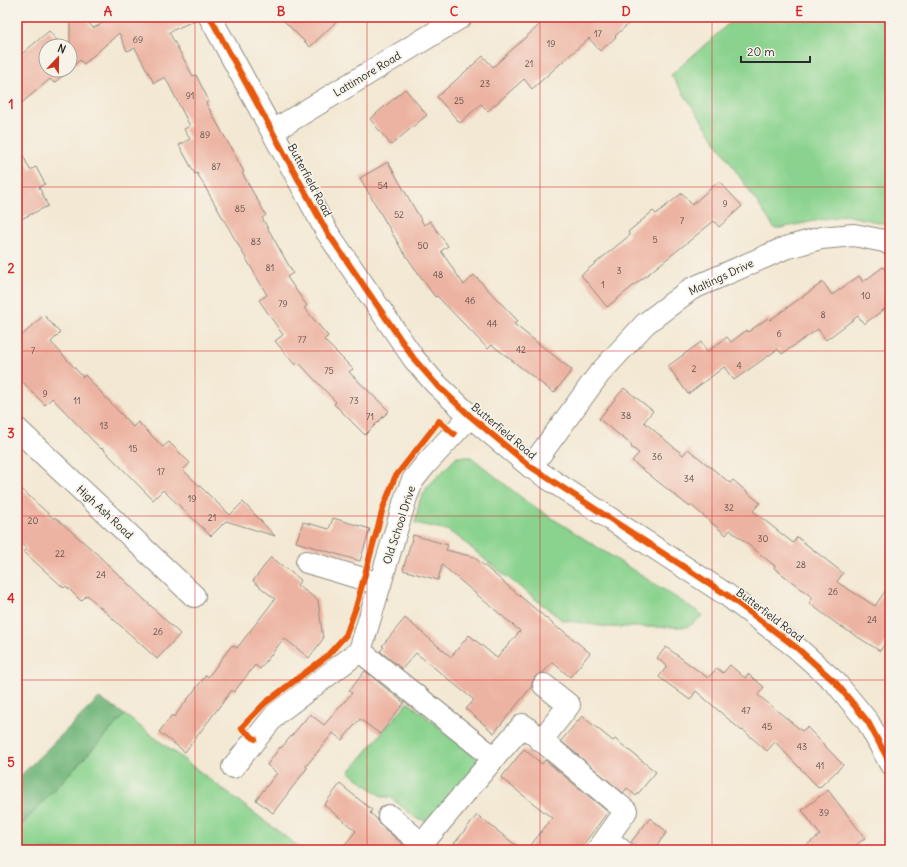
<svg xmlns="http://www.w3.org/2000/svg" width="907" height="867" font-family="Delius,sans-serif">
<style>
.green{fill:#8ad38e;stroke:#5a7f5c}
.forest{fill:#6fb579;stroke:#4d7052}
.building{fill:#edb3a2}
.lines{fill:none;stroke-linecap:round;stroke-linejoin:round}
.minor-casing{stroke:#8f8a7f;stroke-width:24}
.minor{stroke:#fff;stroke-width:22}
.cycleway-casing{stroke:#f7f3e8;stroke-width:8}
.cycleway{stroke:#e8590c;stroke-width:6}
.grid{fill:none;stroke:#d62828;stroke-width:1;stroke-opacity:0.55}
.labels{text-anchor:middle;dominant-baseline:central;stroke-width:3.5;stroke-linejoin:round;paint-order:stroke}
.number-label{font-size:9px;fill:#5c4d49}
.street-label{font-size:11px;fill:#2b2b2b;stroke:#f7f3e8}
.neatline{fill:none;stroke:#d62828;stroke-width:1.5}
.grid-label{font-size:13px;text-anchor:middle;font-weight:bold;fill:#d62828}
</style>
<rect width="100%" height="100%" fill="#f7f3e8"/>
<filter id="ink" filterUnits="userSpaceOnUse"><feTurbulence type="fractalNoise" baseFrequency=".025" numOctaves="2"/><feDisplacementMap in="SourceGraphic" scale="8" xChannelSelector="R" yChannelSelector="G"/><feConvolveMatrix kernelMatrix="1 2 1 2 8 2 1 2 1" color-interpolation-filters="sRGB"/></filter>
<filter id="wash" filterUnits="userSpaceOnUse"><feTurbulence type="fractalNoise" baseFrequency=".012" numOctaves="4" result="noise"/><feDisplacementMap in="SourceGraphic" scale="16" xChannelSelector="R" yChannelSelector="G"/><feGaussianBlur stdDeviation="0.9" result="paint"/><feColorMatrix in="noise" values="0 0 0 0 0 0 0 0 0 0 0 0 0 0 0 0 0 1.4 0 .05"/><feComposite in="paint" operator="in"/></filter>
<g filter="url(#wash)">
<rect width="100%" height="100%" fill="#f3e8d3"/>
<g class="green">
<polygon points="736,17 890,17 890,225 845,215 775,229 671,75"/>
<polygon points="457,457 471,457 527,502 703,615 688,627 607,627 562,620 483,558 461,539 447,530 415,523 420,500 428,486"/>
<polygon points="408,702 478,758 477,769 430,821 417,819 390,797 382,797 349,772"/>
<polygon points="125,715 303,850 17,850 17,830 47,797"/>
</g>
<polygon class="forest" points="99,698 125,715 47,797 17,830 17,779"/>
<g id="blocks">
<g class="building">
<polygon points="70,17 84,17 93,28 112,19 111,17 198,17 198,19 169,32 193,76 196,75 209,101 206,103 244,172 242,173 266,215 262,218 293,273 287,277 307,306 304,308 328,336 324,340 353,369 349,372 389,411 365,435 334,404 336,402 298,362 295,365 275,341 283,335 259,300 267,295 197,173 195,174 179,145 190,139 184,129 190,126 165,77 154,83 135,48 127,51 119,33 84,64 80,60 70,69"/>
<polygon points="280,17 341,17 310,47"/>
<polygon points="548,17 636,17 615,36 616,37 600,51 589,38 532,89 524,79 488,111 481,104 460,123 437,97 483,56 493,67"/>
<polygon points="49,31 62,46 46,46 46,70 69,70 54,83 50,79 17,107 17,58"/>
<polygon points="405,89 427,115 391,145 370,119"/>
<polygon points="17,143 30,170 36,167 45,184 39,187 48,206 17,221"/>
<polygon points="388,162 424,225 430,221 448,246 441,251 464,285 474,275 518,321 514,324 572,370 554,393 492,345 488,349 437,296 435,297 402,250 360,178"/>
<polygon points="719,181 742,206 719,227 714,221 607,307 581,275 630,235 628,232 653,211 656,214 682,193 692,205"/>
<polygon points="883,267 890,277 890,305 864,324 858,316 826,340 818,329 782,354 778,349 734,380 724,367 688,394 668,366 701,342 707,352 727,337 731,342 747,330 748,332 768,318 770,320 823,282 832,295 859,276 863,282"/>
<polygon points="44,315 60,333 51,342 83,377 85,375 133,427 138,422 163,447 169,442 190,463 183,470 230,515 243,502 275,536 226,521 211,536 163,490 153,500 102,448 101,449 52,398 45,405 17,376 17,340"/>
<polygon points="624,388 653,411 644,422 683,455 688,449 730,483 733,480 760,503 753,511 793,543 797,537 843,573 837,582 875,606 890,584 890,636 880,651 837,624 809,603 813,598 774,568 775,566 730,530 726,535 691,505 690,507 632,461 639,453 631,447 632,445 599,419"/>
<polygon points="17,485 54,519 55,517 96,553 180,634 157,659 87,595 81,601 66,586 64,588 24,552 27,549 17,540"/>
<polygon points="333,518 370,529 360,561 296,542 303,522 329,529"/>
<polygon points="413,535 448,545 446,550 474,557 560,630 561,629 590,653 570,677 552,662 543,673 539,674 535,677 532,683 532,686 494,733 466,709 474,700 416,653 402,669 380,651 384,647 382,646 405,618 451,657 469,635 497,658 520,631 442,565 438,580 403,570"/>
<polygon points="271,557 301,580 297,585 318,600 323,639 309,658 284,638 260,669 255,665 234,692 232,690 185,752 159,732 172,715 174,717 206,675 208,677 232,645 237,648 275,599 253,581"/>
<polygon points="666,647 708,678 717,668 723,673 730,665 745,678 748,674 764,687 758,695 802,731 807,727 843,765 819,788 775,742 767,751 743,730 742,731 696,691 690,700 659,677 667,666 657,658"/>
<polygon points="365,671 404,703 380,734 360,719 342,740 333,733 306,766 307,768 273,813 256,800 277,773 267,765 280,747 281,748 310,714 324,725 352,693 349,691"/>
<polygon points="582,716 613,741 615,739 656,772 636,796 627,788 623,793 561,741"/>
<polygon points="524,749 542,764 545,760 608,812 579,850 527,850 552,818 501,778"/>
<polygon points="340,784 372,810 370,813 377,819 381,826 410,850 340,850 356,831 324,805"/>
<polygon points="828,790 865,838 850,850 800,850 820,835 802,810"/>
<polygon points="477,815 522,850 449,850"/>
<polygon points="650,818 667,832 653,850 641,850 631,842"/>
</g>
</g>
</g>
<g filter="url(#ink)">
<use href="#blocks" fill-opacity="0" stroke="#8f8a7f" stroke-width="1"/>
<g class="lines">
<g class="minor-casing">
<g id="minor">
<polyline points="210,17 327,232 414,359 435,383 470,416 531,467 727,595 797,648 836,683 868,722 890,763"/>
<polyline points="273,131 461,17"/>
<polyline points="17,429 194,596"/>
<polyline points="531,467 599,374 645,324 691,289 785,248 821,238 854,235 884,241 890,244"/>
<polyline points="307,562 380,584"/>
<polyline points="360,651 494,758 422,844 389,816"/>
<polyline points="541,741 569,705 544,685"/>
<polyline points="494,758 523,725 626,811 598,850"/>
<polyline points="233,767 276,714 360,651 406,497 413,480 425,465 470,416"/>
<polyline points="607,838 621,850"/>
</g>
</g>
<use href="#minor" class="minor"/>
<g class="cycleway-casing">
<g id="cycleway">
<polyline points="210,17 327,232 414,359 435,383 470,416 531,467 727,595 797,648 836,683 868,722 890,763"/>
<polyline points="255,739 241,728 265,703 326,657 346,635 356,607 383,508 395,477 439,421 454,434"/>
</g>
</g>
<use href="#cycleway" class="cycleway"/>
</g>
</g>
<path class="grid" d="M 195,17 L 195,850M 367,17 L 367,850M 540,17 L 540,850M 712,17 L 712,850M 17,187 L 890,187M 17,351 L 890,351M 17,516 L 890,516M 17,680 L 890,680"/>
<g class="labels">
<g class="number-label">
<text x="598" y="33">17</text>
<text x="138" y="39">69</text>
<text x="551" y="43">19</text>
<text x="529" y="63">21</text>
<text x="485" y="83">23</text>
<text x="190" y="95">91</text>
<text x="459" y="100">25</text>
<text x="205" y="134">89</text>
<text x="216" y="166">87</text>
<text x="383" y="185">54</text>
<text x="725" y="203">9</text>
<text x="240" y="208">85</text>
<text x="399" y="214">52</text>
<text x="682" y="220">7</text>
<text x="655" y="239">5</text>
<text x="256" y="241">83</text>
<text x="423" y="245">50</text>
<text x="270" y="267">81</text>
<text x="619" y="270">3</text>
<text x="438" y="274">48</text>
<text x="603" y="284">1</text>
<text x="866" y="295">10</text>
<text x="470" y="300">46</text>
<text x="283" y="303">79</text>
<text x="823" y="314">8</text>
<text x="492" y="323">44</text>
<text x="779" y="333">6</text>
<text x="302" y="339">77</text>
<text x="521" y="349">42</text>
<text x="33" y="350">7</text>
<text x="739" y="365">4</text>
<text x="694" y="368">2</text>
<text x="329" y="370">75</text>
<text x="45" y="393">9</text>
<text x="77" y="400">11</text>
<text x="354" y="400">73</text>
<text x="626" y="415">38</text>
<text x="370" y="416">71</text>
<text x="104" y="425">13</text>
<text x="133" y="448">15</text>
<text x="657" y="456">36</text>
<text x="161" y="471">17</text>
<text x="689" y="478">34</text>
<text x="192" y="498">19</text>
<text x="729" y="507">32</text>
<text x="212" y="517">21</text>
<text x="33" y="520">20</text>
<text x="763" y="538">30</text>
<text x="60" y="553">22</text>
<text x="801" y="564">28</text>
<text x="101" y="574">24</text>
<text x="833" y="591">26</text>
<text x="872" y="619">24</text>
<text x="158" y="631">26</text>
<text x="746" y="710">47</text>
<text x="767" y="726">45</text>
<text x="802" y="746">43</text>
<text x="820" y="765">41</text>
<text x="824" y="812">39</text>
</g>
<g class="street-label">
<text transform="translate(367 74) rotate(-31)">Lattimore Road</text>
<text transform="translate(310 180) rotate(62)">Butterfield Road</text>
<text transform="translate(721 277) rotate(-25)">Maltings Drive</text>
<text transform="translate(504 431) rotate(40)">Butterfield Road</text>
<text transform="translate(105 512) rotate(43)">High Ash Road</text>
<text transform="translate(399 525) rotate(-72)">Old School Drive</text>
<text transform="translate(770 615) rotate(37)">Butterfield Road</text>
</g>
</g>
<rect width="907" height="867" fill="none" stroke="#f7f3e8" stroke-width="44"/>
<g transform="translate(58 58) rotate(22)"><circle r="19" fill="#f7f3e8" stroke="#a5a39c"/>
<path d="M0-3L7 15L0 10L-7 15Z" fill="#c8321e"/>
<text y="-6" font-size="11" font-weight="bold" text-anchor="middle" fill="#2b2b2b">N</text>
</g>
<path d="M741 56v6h69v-6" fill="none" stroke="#2b2b2b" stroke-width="2"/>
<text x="747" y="56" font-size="12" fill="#2b2b2b" stroke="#f7f3e8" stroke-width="3" paint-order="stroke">20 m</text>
<rect x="22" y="22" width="863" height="823" class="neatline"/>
<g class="grid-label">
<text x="108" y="16">A</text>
<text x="281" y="16">B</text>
<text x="454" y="16">C</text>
<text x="626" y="16">D</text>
<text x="799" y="16">E</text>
<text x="11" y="109">1</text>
<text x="11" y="273">2</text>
<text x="11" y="438">3</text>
<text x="11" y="603">4</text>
<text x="11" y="767">5</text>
</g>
</svg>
